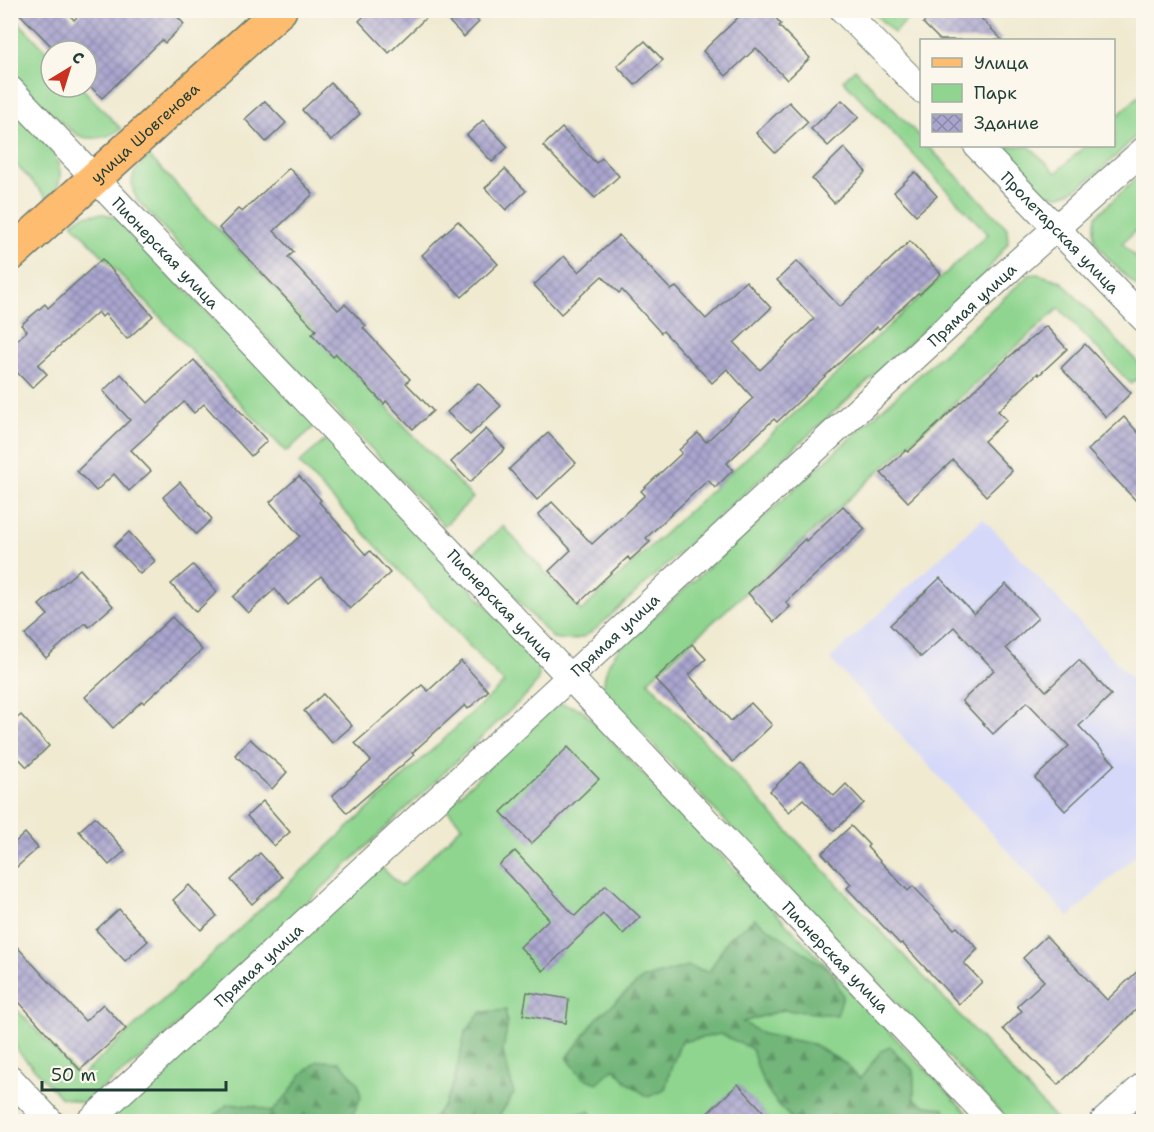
<svg xmlns="http://www.w3.org/2000/svg" width="1154" height="1132" font-family="'Shantell Sans',sans-serif">
<style>
.built{fill:#d5d8f9}
.green{fill:#8fd58f;stroke:#578962;stroke-width:1.5}
.forest{fill:url(#forest-firs);stroke:#497a57;stroke-width:1.5}
.building{fill:url(#building-cross-hatch)}
.lines{fill:none;stroke-linecap:round;stroke-linejoin:round}
.minor-casing{stroke:#687a6b;stroke-width:28}
.major-casing{stroke:#687a6b;stroke-width:36}
.minor{stroke:#fff;stroke-width:26}
.major{stroke:#febc70;stroke-width:33}
.labels{text-anchor:middle;dominant-baseline:central;stroke-width:4.5;stroke-linejoin:round;paint-order:stroke}
.street-label{font-size:16px;fill:#1f3d34;stroke:#fbf7ec}
</style>
<defs>
<pattern id="forest-firs" width="22" height="20" patternUnits="userSpaceOnUse" patternTransform="scale(1.5)"><rect width="22" height="20" fill="#73b67a"/><path d="M5 1l3.5 6h-7zM16 11l3.5 6h-7z" fill="#5e9565"/></pattern>
<pattern id="building-cross-hatch" width="8" height="8" patternUnits="userSpaceOnUse" patternTransform="scale(1.5)"><rect width="8" height="8" fill="#aaa5cf"/><path d="M0 0l8 8M0 8l8-8" fill="none" stroke="#8a88a9"/></pattern>
</defs>
<rect width="100%" height="100%" fill="#fbf7ec"/>
<filter id="ink" filterUnits="userSpaceOnUse"><feTurbulence type="fractalNoise" baseFrequency=".0167" numOctaves="2"/><feDisplacementMap in="SourceGraphic" scale="12" xChannelSelector="R" yChannelSelector="G"/><feConvolveMatrix kernelMatrix="1 2 1 2 8 2 1 2 1" color-interpolation-filters="sRGB"/></filter>
<filter id="wash" filterUnits="userSpaceOnUse"><feTurbulence type="fractalNoise" baseFrequency=".008" numOctaves="4" result="noise"/><feDisplacementMap in="SourceGraphic" scale="24" xChannelSelector="R" yChannelSelector="G"/><feGaussianBlur stdDeviation="1.35" result="paint"/><feColorMatrix in="noise" values="0 0 0 0 0 0 0 0 0 0 0 0 0 0 0 0 0 1.4 0 .05"/><feComposite in="paint" operator="in"/></filter>
<g filter="url(#wash)">
<rect width="100%" height="100%" fill="#f0ead1"/>
<polygon class="built" points="983,518 1143,691 1143,848 1069,917 830,659"/>
<g class="green">
<polygon points="872,11 900,11 908,19 894,33"/>
<path d="M 10,13 L 51,56 L 51,87 L 81,87 L 121,129 C 110,137 93,141 80,136 C 64,129 24,85 11,70 Z"/>
<path d="M 855,69 L 921,138 L 922,146 L 928,146 L 1007,228 L 1008,243 L 984,275 L 597,628 C 582,640 571,642 553,638 L 473,553 L 503,526 L 581,611 L 988,234 L 843,80 Z"/>
<path d="M 1143,92 L 1143,129 C 1125,146 1084,192 1060,195 C 1053,196 1047,193 1042,191 L 999,146 L 1029,146 L 1056,173 L 1085,146 L 1114,146 L 1114,119 Z"/>
<path d="M 11,105 C 27,123 68,157 59,183 C 58,189 52,194 47,198 L 11,159 Z"/>
<path d="M 149,156 L 473,498 L 444,526 L 137,200 C 127,180 133,170 149,156 Z"/>
<path d="M 1143,172 L 1143,224 L 1122,243 L 1143,266 L 1143,293 C 1132,281 1100,254 1095,240 C 1092,233 1095,224 1096,216 Z"/>
<polygon points="95,214 105,214 116,218 316,425 286,452 72,223 83,216"/>
<path d="M 1037,274 L 1061,281 L 1143,368 L 1143,373 L 1131,384 L 1059,308 L 648,681 L 1058,1121 L 1009,1121 L 603,692 C 604,674 607,663 618,650 L 1029,275 Z"/>
<path d="M 330,436 L 535,658 C 545,679 535,686 521,700 L 150,1051 L 83,1103 L 60,1097 L 18,1051 L 11,1032 L 10,1002 L 80,1077 L 504,683 L 299,463 Z"/>
<polygon points="563,704 581,709 975,1121 109,1122 119,1109 377,863 401,886 462,826 446,808 551,708"/>
<polygon points="1143,1104 1143,1121 1124,1121"/>
</g>
<g class="forest">
<path d="M 755,919 L 831,971 L 843,996 L 837,1015 L 783,1010 L 743,1022 L 762,1034 L 813,1044 L 846,1064 L 860,1079 L 881,1051 L 890,1047 L 914,1071 L 914,1099 L 926,1106 L 944,1108 L 947,1121 L 794,1121 C 769,1096 761,1084 752,1049 L 721,1034 L 681,1042 L 670,1071 L 665,1090 L 648,1097 L 627,1082 L 614,1068 L 597,1083 L 582,1077 L 567,1058 L 598,1017 L 642,979 L 688,966 L 709,972 L 729,937 Z"/>
<polygon points="506,1010 507,1027 503,1052 514,1093 496,1121 430,1121 444,1105 454,1082 465,1033 481,1012"/>
<polygon points="318,1061 340,1062 358,1083 361,1097 350,1121 208,1121 228,1104 255,1106 272,1112 289,1093 302,1074"/>
<polygon points="590,1111 597,1121 565,1121 571,1115"/>
</g>
<g id="blocks">
<g class="building">
<polygon points="16,10 65,10 74,20 84,10 171,10 184,24 165,43 162,40 102,98 87,83 87,51 56,51"/>
<polygon points="370,10 434,10 389,53 359,21"/>
<polygon points="438,10 468,10 479,22 464,37"/>
<polygon points="746,10 769,10 781,24 779,26 810,58 787,80 756,48 726,76 703,51"/>
<polygon points="937,10 973,10 1002,40 940,40 923,23"/>
<polygon points="645,41 663,60 635,85 617,66"/>
<polygon points="331,83 360,114 331,141 302,110"/>
<polygon points="842,100 859,117 828,146 811,129"/>
<polygon points="265,101 286,123 266,142 245,119"/>
<polygon points="789,102 808,122 775,153 756,133"/>
<polygon points="483,120 508,147 492,162 467,135"/>
<polygon points="562,128 596,163 602,158 619,176 595,198 543,146"/>
<polygon points="844,148 866,172 834,203 812,179"/>
<polygon points="289,168 313,194 274,231 294,252 288,257 338,310 345,304 366,326 363,328 410,379 406,383 433,411 413,429 386,401 384,404 336,354 333,357 312,334 316,330 219,228 238,209 242,212"/>
<polygon points="505,169 526,191 506,210 485,188"/>
<polygon points="915,172 937,196 916,215 894,192"/>
<polygon points="458,221 498,264 462,297 422,255"/>
<polygon points="619,235 671,290 676,287 706,319 746,281 771,308 734,343 760,370 814,319 777,280 797,261 840,307 910,241 941,274 920,294 918,293 879,329 877,327 777,422 774,419 727,463 733,470 715,488 708,480 646,538 650,542 630,560 628,557 579,603 549,571 571,550 538,515 552,502 592,544 645,495 641,491 682,453 679,450 698,433 706,442 753,398 727,369 712,383 663,331 661,333 622,290 619,293 602,276 561,314 534,285 564,256 579,272"/>
<polygon points="102,259 153,316 127,339 105,314 102,317 98,312 38,365 47,374 32,388 10,365 10,346 27,331 21,325 45,304 48,308"/>
<polygon points="1046,326 1067,349 1039,375 1038,373 998,411 1007,420 984,441 1012,471 986,496 953,460 908,502 881,473 906,450 908,452 1009,357"/>
<polygon points="1085,344 1131,393 1106,417 1061,368"/>
<polygon points="194,360 267,441 251,456 204,404 194,413 184,402 131,450 151,471 129,491 114,474 96,491 77,471 130,420 103,391 121,374 148,403"/>
<polygon points="478,383 501,406 470,435 447,412"/>
<polygon points="1124,417 1143,438 1143,508 1088,450"/>
<polygon points="486,429 505,449 470,482 451,462"/>
<polygon points="548,433 576,463 537,500 509,469"/>
<polygon points="299,476 321,500 319,502 366,555 370,551 390,573 350,609 321,576 288,605 275,589 248,613 233,597 300,536 270,502"/>
<polygon points="180,482 212,519 196,534 163,497"/>
<polygon points="843,506 865,529 786,602 790,607 774,622 748,593 805,539 806,541"/>
<polygon points="129,532 155,561 140,574 114,546"/>
<polygon points="193,565 217,592 196,612 171,584"/>
<polygon points="80,569 113,606 89,627 85,623 46,658 25,635 48,615 39,605"/>
<polygon points="940,578 974,614 1006,584 1038,618 1006,648 1046,691 1079,660 1111,695 1079,726 1115,764 1065,811 1035,778 1069,746 1027,702 993,734 962,701 994,670 954,627 921,657 890,625"/>
<polygon points="172,617 202,650 144,703 142,701 113,728 85,697"/>
<polygon points="692,644 706,659 689,675 731,721 751,703 772,725 733,762 655,679"/>
<polygon points="461,661 488,691 468,709 465,705 412,753 414,755 347,813 332,796 371,761 355,743 422,685 428,691"/>
<polygon points="323,694 352,726 332,743 304,711"/>
<polygon points="21,715 49,746 27,767 10,749 10,724"/>
<polygon points="250,739 287,772 272,789 235,755"/>
<polygon points="568,747 599,779 531,844 501,812"/>
<polygon points="801,762 834,796 846,784 864,803 834,831 803,799 789,812 770,791"/>
<polygon points="263,801 290,832 274,846 247,816"/>
<polygon points="95,817 125,851 109,865 79,831"/>
<polygon points="851,826 869,845 867,847 908,891 913,886 954,929 957,927 978,949 964,963 982,982 959,1004 902,943 900,944 847,888 851,884 822,853"/>
<polygon points="25,833 38,848 10,873 10,847"/>
<polygon points="515,851 575,916 606,885 640,917 623,934 603,914 543,971 520,947 549,919 499,865"/>
<polygon points="260,853 282,877 252,904 231,880"/>
<polygon points="189,885 217,916 201,930 173,900"/>
<polygon points="119,909 148,941 125,961 96,930"/>
<polygon points="1046,936 1107,1000 1143,966 1143,1003 1058,1085 1003,1029 1022,1011 1017,1006 1044,981 1023,958"/>
<polygon points="10,939 85,1021 103,1004 126,1029 80,1070 10,992"/>
<polygon points="527,992 569,999 566,1023 523,1015"/>
<polygon points="738,1084 773,1122 698,1122"/>
</g>
</g>
</g>
<g filter="url(#ink)">
<use href="#blocks" fill-opacity="0" stroke="#687a6b" stroke-width="1.5"/>
<g class="lines">
<g class="minor-casing">
<g id="minor">
<polyline points="843,10 922,90"/>
<path id="s1" d="M 10,89 L 993,1122"/>
<path id="s2" d="M 977,146 L 1144,319"/>
<polyline points="10,1078 51,1122"/>
<path id="s3" d="M 89,1122 L 1020,260 L 1144,150"/>
<polyline points="1103,1122 1144,1085"/>
</g>
</g>
<g class="major-casing">
<g id="major">
<path id="s4" d="M 10,255 L 280,10"/>
</g>
</g>
<use href="#minor" class="minor"/>
<use href="#major" class="major"/>
</g>
</g>
<g class="labels">
<g class="street-label">
<text stroke="none"><textPath href="#s4" startOffset="182">улица Шовгенова</textPath></text>
<text stroke="none"><textPath href="#s2" startOffset="120">Пролетарская улица</textPath></text>
<text stroke="none"><textPath href="#s1" startOffset="226">Пионерская улица</textPath></text>
<text stroke="none"><textPath href="#s3" startOffset="1203">Прямая улица</textPath></text>
<text stroke="none"><textPath href="#s1" startOffset="712">Пионерская улица</textPath></text>
<text stroke="none"><textPath href="#s3" startOffset="717">Прямая улица</textPath></text>
<text stroke="none"><textPath href="#s1" startOffset="1198">Пионерская улица</textPath></text>
<text stroke="none"><textPath href="#s3" startOffset="231">Прямая улица</textPath></text>
</g>
</g>
<rect width="1154" height="1132" fill="none" stroke="#fbf7ec" stroke-width="36"/>
<rect x="920" y="39" width="195" height="108" fill="#fbf7ec" stroke="#a3ada2" stroke-width="1.5"/>
<rect x="932" y="58" width="30" height="9" fill="#febc70" stroke="#a3ada2" stroke-width="1.5"/>
<text x="974" y="69" font-size="18" fill="#1f3d34">Улица</text>
<rect x="932" y="84" width="30" height="18" fill="#8fd58f" stroke="#a3ada2" stroke-width="1.5"/>
<text x="974" y="99" font-size="18" fill="#1f3d34">Парк</text>
<rect x="932" y="114" width="30" height="18" fill="url(#building-cross-hatch)" stroke="#a3ada2" stroke-width="1.5"/>
<text x="974" y="129" font-size="18" fill="#1f3d34">Здание</text>
<g transform="translate(69 69) rotate(38)"><circle r="28" fill="#fbf7ec" stroke="#a3ada2" stroke-width="1.5"/>
<path d="M0-4.5L10 22L0 15L-10 22Z" fill="#c8321e"/>
<text y="-9" font-size="16" font-weight="bold" text-anchor="middle" fill="#1f3d34">С</text>
</g>
<path d="M42 1081v9h184v-9" fill="none" stroke="#1f3d34" stroke-width="3"/>
<text x="51" y="1081" font-size="18" fill="#1f3d34" stroke="#fbf7ec" stroke-width="4.5" paint-order="stroke">50 m</text>
</svg>
